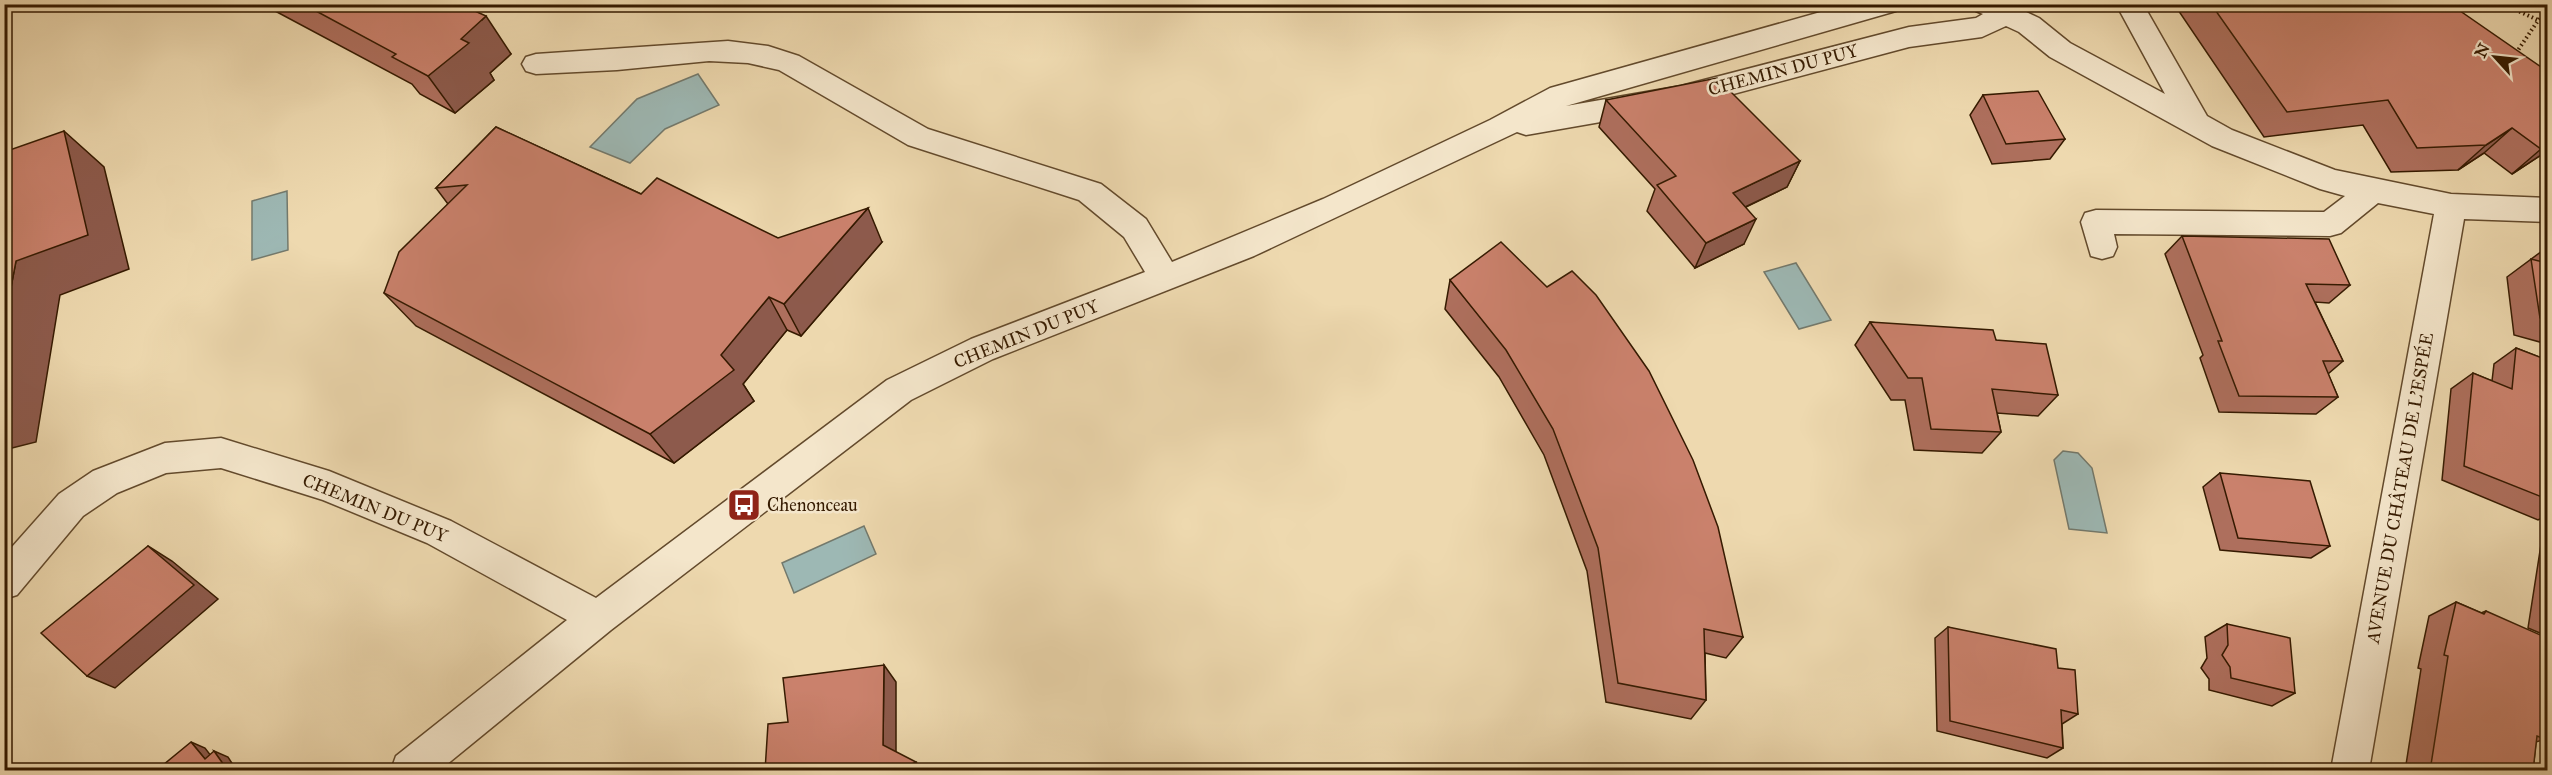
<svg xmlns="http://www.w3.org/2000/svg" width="2552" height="775" font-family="'IM FELL Great Primer',serif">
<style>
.water{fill:#9db8b4;stroke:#73796c;stroke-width:1.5}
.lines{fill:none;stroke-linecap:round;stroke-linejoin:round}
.minor-casing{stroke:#634a2c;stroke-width:3}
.path{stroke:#351a00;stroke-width:4;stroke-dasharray:1.5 3;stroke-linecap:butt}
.minor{fill:#f4e6cb;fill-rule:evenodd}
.wall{fill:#ae6f5d;stroke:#351a00;stroke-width:1.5}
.shaded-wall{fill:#8d5a4c;stroke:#351a00;stroke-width:1.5}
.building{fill:#ca816c;stroke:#351a00;stroke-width:1.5}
.labels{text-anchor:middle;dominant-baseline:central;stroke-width:5;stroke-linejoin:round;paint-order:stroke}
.street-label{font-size:18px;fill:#351a00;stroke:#f4e6cb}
.poi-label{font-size:18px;fill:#351a00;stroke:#f4e6cb;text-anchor:start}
</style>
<rect width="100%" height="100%" fill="#eed9af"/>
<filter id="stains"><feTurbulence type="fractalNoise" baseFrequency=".00333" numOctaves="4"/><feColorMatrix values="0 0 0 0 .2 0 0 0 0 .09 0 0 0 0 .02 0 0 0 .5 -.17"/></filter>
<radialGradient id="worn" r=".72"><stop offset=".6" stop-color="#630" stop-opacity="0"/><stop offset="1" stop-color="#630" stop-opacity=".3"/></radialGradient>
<g class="water">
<polygon points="698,74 719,105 665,129 630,163 590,147 637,99"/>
<polygon points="287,191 288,250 252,260 252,201"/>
<polygon points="1796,263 1831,320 1799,329 1764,272"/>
<polygon points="2063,451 2078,453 2092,468 2107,533 2069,529 2054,460"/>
<polygon points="864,526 876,554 794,593 782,563"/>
</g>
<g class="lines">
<g class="minor-casing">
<polygon id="minor" points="1849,4 1899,4 1896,11 1566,106 1681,86 1909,27 1976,18 1983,14 1976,11 1973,4 2023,4 2022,10 2039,18 2070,43 2165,94 2116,4 2143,4 2207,116 2232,130 2335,170 2451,194 2548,198 2548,222 2464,219 2369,770 2331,770 2434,214 2378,203 2341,233 2330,236 2114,234 2117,247 2113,256 2102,259 2091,256 2081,222 2085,213 2096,210 2324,212 2345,196 2320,189 2212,146 2050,57 2019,32 2006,26 1982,37 1909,47 1681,108 1526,135 1517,132 1254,256 993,359 911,400 611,630 440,770 391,770 396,756 567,620 427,543 323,500 221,468 166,473 117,493 83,516 17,595 4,599 4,556 59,494 93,471 165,443 221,438 329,471 451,521 596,598 887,380 971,339 1145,272 1124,237 1079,200 908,145 779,70 748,63 709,61 617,70 536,74 526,71 522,64 526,57 536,54 728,41 768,46 799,56 928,129 1101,184 1146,219 1172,262 1323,199 1490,120 1550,88"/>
</g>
<g class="path">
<polyline points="2503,4 2538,20"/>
<polyline points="2516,53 2548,6"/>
</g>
<use href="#minor" class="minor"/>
</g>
<g class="wall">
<polygon points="262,4 472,4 476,12 511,54 490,73 494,80 455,113 420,94 412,84"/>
<polygon points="2174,4 2450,4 2547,151 2512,174 2484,153 2458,170 2391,172 2363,125 2264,137"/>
<polygon points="1983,95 2065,139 2050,159 1992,164 1970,115"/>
<polygon points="1606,100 1800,161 1787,187 1746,207 1744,244 1695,268 1647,211 1655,189 1599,127"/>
<polygon points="496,127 641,194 778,238 882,242 801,336 787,330 743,384 754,401 674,463 416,326 384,293 448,204 436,188"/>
<polygon points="2182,236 2350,285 2329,303 2315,302 2343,361 2328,374 2338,397 2316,414 2219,412 2200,358 2203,355 2165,254"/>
<polygon points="2542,251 2547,252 2547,344 2514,335 2507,277"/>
<polygon points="1450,280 1743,637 1726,658 1705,653 1706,700 1691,719 1606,702 1587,571 1544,455 1499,377 1445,309"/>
<polygon points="1870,322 1996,340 2058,395 2038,416 1997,413 2001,432 1982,453 1914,450 1905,400 1891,400 1855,345"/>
<polygon points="2516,348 2547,360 2547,515 2538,520 2442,480 2451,389 2473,373 2492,381 2494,364"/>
<polygon points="2220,473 2330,546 2311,558 2220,550 2203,487"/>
<polygon points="2547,535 2547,636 2528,628 2542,538"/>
<polygon points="2456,602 2481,613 2486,611 2545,739 2536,742 2533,771 2405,771 2421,669 2418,668 2429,616"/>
<polygon points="2227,624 2295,693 2272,706 2209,690 2209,679 2201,668 2207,658 2205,637"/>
<polygon points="1948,627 2058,668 2078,714 2062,724 2063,748 2047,758 1937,731 1935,638"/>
</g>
<g class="shaded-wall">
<polygon points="469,4 472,4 482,20 486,16 511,54 490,73 494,80 455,113 428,76 461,39 466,7"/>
<polygon points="2512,128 2484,153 2458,170 2486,145"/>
<polygon points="64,131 104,167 129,269 60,295 36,442 4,450 4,324 16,261"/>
<polygon points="2547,145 2547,151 2512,174 2541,149"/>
<polygon points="1800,161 1787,187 1722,218 1733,193"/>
<polygon points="868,208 882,242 801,336 784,304"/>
<polygon points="1756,219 1744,244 1695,268 1706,243"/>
<polygon points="769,297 787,330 743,384 754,401 674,463 650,434"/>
<polygon points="148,546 172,561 218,599 115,688 87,676"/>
<polygon points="884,665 896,682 896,760 883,745"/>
<polygon points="191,742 205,748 218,765 205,759"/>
<polygon points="214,751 228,757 237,771 228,771"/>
<polygon points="916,762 922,771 897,771"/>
</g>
<g class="building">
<polygon points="303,4 469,4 466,7 486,16 461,39 469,43 428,76 392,57 396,54"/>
<polygon points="2211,4 2450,4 2547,71 2547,145 2541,149 2512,128 2486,145 2417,148 2388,100 2287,112"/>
<polygon points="1717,78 1800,161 1733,193 1756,219 1706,243 1657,185 1676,176 1606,100"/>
<polygon points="2038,91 2065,139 2006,144 1983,95"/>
<polygon points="496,127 641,194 657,178 778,238 868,208 784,304 769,297 721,355 734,370 650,434 384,293 399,252 467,185 436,188"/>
<polygon points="64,131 88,235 16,261 4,324 4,152"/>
<polygon points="2182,236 2329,239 2350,285 2306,284 2343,361 2323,361 2338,397 2239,396 2218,341 2222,341"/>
<polygon points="1501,242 1547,287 1572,271 1596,295 1649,371 1693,460 1718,527 1743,637 1704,629 1706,700 1618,683 1598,548 1553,429 1506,350 1450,280"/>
<polygon points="2542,251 2547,252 2547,320 2540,318 2531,259 2543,262"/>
<polygon points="1870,322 1993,330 1996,340 2046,344 2058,395 1992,389 2001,432 1931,429 1922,378 1908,378"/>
<polygon points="2516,348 2547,360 2547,499 2464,466 2473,373 2512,389"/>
<polygon points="2220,473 2310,481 2330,546 2238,538"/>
<polygon points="148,546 194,585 87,676 41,633"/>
<polygon points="2456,602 2484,614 2486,611 2547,638 2547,714 2545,739 2537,736 2533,771 2430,771 2448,656 2444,655"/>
<polygon points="2227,624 2290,638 2295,693 2231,678 2230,667 2222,655 2228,645"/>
<polygon points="1948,627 2056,649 2058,668 2075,670 2078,714 2061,710 2063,748 1950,721"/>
<polygon points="884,665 883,745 916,762 897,771 765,771 768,724 788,722 783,678"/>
<polygon points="191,742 205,759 214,751 228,771 167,771 163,765"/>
</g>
<defs>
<g id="bus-square" transform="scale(1.725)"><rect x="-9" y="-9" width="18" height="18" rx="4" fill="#8f2418" stroke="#f4e6cb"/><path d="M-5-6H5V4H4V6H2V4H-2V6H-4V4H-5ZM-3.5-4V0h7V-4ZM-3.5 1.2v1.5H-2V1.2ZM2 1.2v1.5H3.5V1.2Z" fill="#fff"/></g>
</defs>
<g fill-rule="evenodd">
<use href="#bus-square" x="744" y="505"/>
</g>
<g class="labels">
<g class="street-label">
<text transform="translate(1783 70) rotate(-15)">CHEMIN DU PUY</text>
<text transform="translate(1026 334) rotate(-22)">CHEMIN DU PUY</text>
<text transform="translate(2400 488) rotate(-80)">AVENUE DU CHÂTEAU DE L'ESPÉE</text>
<text transform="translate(375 508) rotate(22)">CHEMIN DU PUY</text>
</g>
<g class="poi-label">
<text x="767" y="505">Chenonceau</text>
</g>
</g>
<rect width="2552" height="775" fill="none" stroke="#eed9af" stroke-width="24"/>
<rect x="6" y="6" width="2540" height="763" fill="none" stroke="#351a00" stroke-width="3"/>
<rect x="12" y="12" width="2528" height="751" fill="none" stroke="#351a00" stroke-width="1.5"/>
<g transform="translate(2495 57) rotate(297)" stroke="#f4e6cb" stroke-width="4.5" paint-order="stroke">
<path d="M0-4.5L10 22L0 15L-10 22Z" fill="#351a00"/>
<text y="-9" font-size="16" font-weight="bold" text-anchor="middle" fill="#351a00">N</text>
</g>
<rect width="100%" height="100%" filter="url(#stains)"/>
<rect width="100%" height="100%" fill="url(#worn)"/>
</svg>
